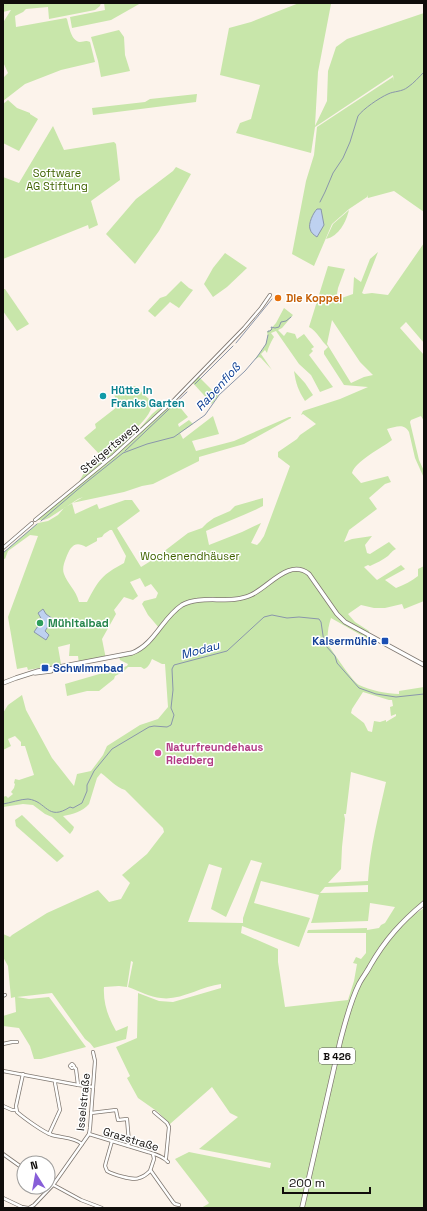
<svg xmlns="http://www.w3.org/2000/svg" width="427" height="1211" font-family="'Space Grotesk',sans-serif">
<style>
.green{fill:#c8e6aa;fill-rule:evenodd}
.water{fill:#bed1f0;stroke:#8a96ab}
.lines{fill:none;stroke-linecap:round;stroke-linejoin:round}
.stream{stroke:#8a96ab;stroke-width:1}
.street-casing{stroke:#7f7770;stroke-width:4}
.secondary-casing{stroke:#7f7770;stroke-width:5}
.primary-casing{stroke:#7f7770;stroke-width:5.5}
.street{stroke:#fff;stroke-width:2.5}
.secondary{stroke:#fff;stroke-width:3.5}
.primary{stroke:#fff;stroke-width:4}
.food-dot{fill:#e8710a;stroke:#fff;stroke-width:1.5}
.culture-dot{fill:#0f9aa8;stroke:#fff;stroke-width:1.5}
.leisure-dot{fill:#2e9e5b;stroke:#fff;stroke-width:1.5}
.transit-dot{fill:#1a4fb4;stroke:#fff;stroke-width:1.5}
.hotel-dot{fill:#d1479c;stroke:#fff;stroke-width:1.5}
.labels{text-anchor:middle;dominant-baseline:central;stroke-width:3;stroke-linejoin:round;paint-order:stroke}
.shield{fill:#fff;stroke:#585654;stroke-width:1}
.shield-label{font-size:10px;font-weight:bold;fill:#100d0b}
.park-label{font-size:11px;fill:#406301;stroke:#fff}
.food-label{font-size:11px;font-weight:bold;fill:#c56008;stroke:#fff;text-anchor:start}
.culture-label{font-size:11px;font-weight:bold;fill:#0d838f;stroke:#fff;text-anchor:start}
.street-label{font-size:11px;fill:#100d0b;stroke:#fff}
.leisure-label{font-size:11px;font-weight:bold;fill:#27864d;stroke:#fff;text-anchor:start}
.transit-label{font-size:11px;font-weight:bold;fill:#164399;stroke:#fff;text-anchor:end}
.hotel-label{font-size:11px;font-weight:bold;fill:#b23c85;stroke:#fff;text-anchor:start}
.water-label{font-size:12px;font-style:italic;fill:#093b92;stroke:#fff}
</style>
<rect width="100%" height="100%" fill="#fcf3eb"/>
<g class="green">
<path d="M 3,3 L 101,3 L 100,6 L 95,10 L 49,19 L 48,7 L 26,9 L 23,12 L 15,16 L 16,27 L 66,18 L 67,19 C 69,26 71,41 80,42 C 84,42 85,40 90,42 L 95,62 L 61,70 L 25,84 L 3,101 L 3,78 L 8,73 L 3,62 L 3,17 L 4,21 L 11,10 L 3,12 Z"/>
<polygon points="104,3 141,3 111,20 72,28 70,17 105,10"/>
<polygon points="299,3 331,3 331,4 318,72 315,126 327,101 328,71 336,47 347,39 424,13 424,212 394,191 368,198 367,195 367,197 349,209 332,224 314,266 292,254 306,181 314,155 317,127 393,77 394,81 393,75 315,127 311,153 236,133 240,123 251,119 260,85 220,75 229,28 251,22"/>
<polygon points="119,30 124,37 125,55 130,71 101,77 98,61 91,37"/>
<polygon points="197,94 196,102 93,115 92,108 145,102 150,99"/>
<polygon points="8,100 17,108 30,113 30,114 38,119 19,151 3,143 3,104"/>
<polygon points="53,126 64,150 114,142 116,144 120,180 91,201 98,225 89,229 88,225 3,259 3,177 19,183"/>
<polygon points="176,167 191,174 159,231 135,264 106,234 136,199 173,171"/>
<path d="M 349,210 C 346,222 339,236 326,239 L 333,224 Z"/>
<path d="M 424,243 L 424,343 L 406,322 L 400,328 L 424,355 L 424,421 L 421,416 L 411,420 L 410,422 L 419,460 L 424,471 L 424,478 L 415,458 L 409,432 C 404,423 396,427 387,429 L 392,440 C 382,448 355,461 352,473 L 361,483 L 388,476 L 391,482 L 385,484 L 369,498 L 377,509 L 349,530 L 344,542 L 352,539 L 372,536 L 365,545 L 367,553 L 370,554 L 389,542 L 396,549 C 392,551 391,553 388,556 C 383,560 376,563 370,566 L 368,565 L 364,567 L 377,580 L 401,565 L 405,569 L 385,580 L 396,588 C 404,585 412,581 418,576 L 418,569 L 424,566 L 424,601 L 404,609 L 402,604 L 385,608 L 374,608 L 361,605 L 348,614 L 355,622 L 369,631 L 368,639 L 331,618 C 328,627 327,635 328,645 C 334,653 352,681 359,685 C 369,690 388,694 399,694 L 399,691 L 424,687 L 424,901 L 412,911 L 415,914 L 424,908 L 424,1208 L 201,1208 L 208,1204 L 209,1203 L 175,1159 L 189,1152 L 270,1168 L 271,1163 L 199,1149 L 238,1117 L 230,1113 L 212,1087 L 170,1124 L 158,1112 L 138,1098 L 127,1078 L 130,1076 L 116,1047 L 137,1038 L 138,993 L 159,1001 L 173,1002 L 221,988 L 221,984 C 202,986 180,1001 161,998 C 150,997 139,991 128,987 L 133,962 L 131,961 L 127,987 L 119,986 L 104,987 C 103,1003 108,1017 116,1031 L 128,1026 L 126,1039 L 94,1048 L 90,1043 L 85,1039 L 52,993 L 17,997 L 29,999 L 49,997 L 86,1047 L 41,1059 L 34,1059 L 30,1046 L 19,1028 L 3,1026 L 3,1016 L 16,1012 L 15,997 L 11,998 L 8,966 L 3,957 L 3,934 L 10,937 L 12,935 L 47,913 L 98,890 L 109,902 L 121,899 L 130,883 L 122,875 L 147,854 L 164,832 L 163,828 L 125,790 C 116,787 109,779 101,773 L 97,778 L 89,804 C 82,812 73,814 63,816 L 74,827 L 73,830 L 70,834 L 52,817 L 45,814 L 33,805 L 23,804 L 3,807 L 3,797 L 6,796 L 8,798 L 13,794 L 11,792 L 14,788 L 15,784 L 14,783 L 15,779 L 19,780 L 34,775 L 25,746 L 21,746 L 21,742 L 15,736 L 8,739 L 11,746 L 3,750 L 3,713 L 8,705 L 22,695 L 26,710 L 52,758 L 74,786 L 77,774 L 91,771 L 103,755 L 107,746 L 140,725 L 158,719 L 168,707 L 165,664 L 162,664 L 152,659 C 150,663 149,667 144,669 L 141,667 L 128,667 L 123,672 L 115,676 L 114,679 L 99,691 L 87,691 L 67,696 L 65,684 L 127,666 L 128,664 L 120,660 L 119,657 L 135,652 L 160,629 L 148,615 L 142,604 L 144,601 L 156,598 L 158,593 L 151,584 L 145,587 L 140,578 L 130,582 L 138,596 L 133,600 L 124,597 L 114,610 L 116,614 L 102,639 L 106,659 L 79,664 L 78,656 L 69,656 L 70,644 L 58,647 L 61,664 L 28,670 L 27,667 L 17,669 L 8,617 L 38,536 L 30,535 L 8,551 L 5,559 L 3,558 L 3,553 L 38,523 L 48,521 L 58,515 L 64,508 L 83,497 L 78,499 L 49,518 L 44,520 L 37,520 L 76,487 L 84,473 L 94,467 L 141,427 L 152,414 L 165,403 L 170,404 L 174,400 L 188,417 L 178,424 L 179,427 L 189,420 L 193,424 L 180,433 L 183,439 L 213,416 L 219,434 L 192,441 L 196,451 L 234,441 L 289,417 L 291,417 L 291,418 L 244,444 L 199,457 L 199,461 L 153,484 L 142,486 L 124,492 L 72,503 L 75,514 L 97,504 L 99,509 L 125,500 L 132,500 L 140,511 L 117,528 L 141,567 L 154,559 L 188,533 L 202,528 L 207,523 L 214,518 L 230,511 L 235,506 L 263,498 L 263,506 C 244,516 225,522 206,531 L 209,545 L 242,532 L 261,523 L 251,543 L 257,545 L 260,542 L 264,536 L 290,466 L 278,457 L 278,452 L 297,439 L 300,435 L 316,424 L 303,414 L 301,415 L 303,411 L 340,399 L 368,387 L 344,385 L 324,354 L 324,351 L 328,347 C 321,341 317,331 309,327 L 328,266 L 345,269 L 338,288 L 336,300 L 353,294 L 354,277 L 361,282 L 370,259 L 378,252 L 362,293 L 364,294 L 372,293 L 388,295 ZM 332,320 L 360,362 L 373,375 L 364,377 L 351,383 L 327,344 ZM 110,530 L 112,530 L 126,556 L 124,563 C 102,575 99,579 87,602 L 79,602 C 76,590 67,583 64,574 C 62,569 64,563 66,558 C 70,548 74,540 86,547 L 97,541 L 97,538 L 102,537 L 104,534 ZM 363,692 L 389,700 L 392,700 L 393,706 L 390,707 L 391,716 L 396,714 L 396,716 L 386,722 L 386,720 L 380,722 L 374,721 L 372,732 L 368,731 L 364,723 L 351,713 L 352,709 ZM 351,772 L 386,782 C 379,814 370,847 368,881 L 328,883 L 341,869 L 342,847 L 345,819 L 344,814 L 346,814 ZM 251,860 L 262,863 L 243,918 L 243,923 L 188,922 L 209,864 L 222,868 L 211,909 L 226,917 ZM 261,881 L 319,895 L 313,917 L 311,923 L 368,921 L 370,903 L 395,907 L 385,923 L 381,925 L 379,928 L 367,930 L 367,928 L 308,930 L 307,933 L 366,933 L 366,953 L 361,959 L 356,957 L 353,963 L 357,964 L 354,981 L 348,1000 L 285,1007 L 278,962 L 278,949 L 241,933 L 242,926 L 299,947 L 310,918 L 254,903 ZM 368,885 L 368,892 L 320,893 L 325,887 Z"/>
<polygon points="225,253 247,268 227,287 213,297 204,284 213,268"/>
<polygon points="181,281 189,288 193,290 179,308 170,302 155,317 148,311 160,298 166,296"/>
<polygon points="3,289 5,289 29,324 17,331 3,311"/>
<path d="M 284,308 L 293,315 L 282,328 L 278,330 L 284,336 L 287,332 L 295,334 L 297,339 L 304,334 L 314,347 L 311,349 L 313,351 L 309,355 L 333,387 L 320,392 L 311,375 L 299,364 L 276,331 L 271,333 L 274,337 C 272,340 268,348 267,353 L 265,350 L 261,354 L 272,370 L 261,358 L 259,357 L 254,360 C 261,352 270,342 267,331 L 269,331 L 276,323 Z"/>
<path d="M 294,371 L 305,383 L 313,395 L 305,401 C 298,390 296,384 294,371 Z"/>
<polygon points="198,376 218,396 212,404 192,382"/>
<path d="M 135,386 L 152,402 C 152,405 152,408 150,411 C 144,425 115,446 102,457 L 84,438 L 96,428 L 95,424 L 117,407 L 113,388 Z"/>
<polygon points="22,815 64,856 57,862 16,826 15,820"/>
</g>
<g class="water">
<path d="M 317,209 L 321,209 L 324,225 L 317,237 C 314,235 311,233 310,229 C 308,224 313,213 317,209 Z"/>
<polygon points="43,609 46,614 53,619 45,631 49,635 46,640 34,632 42,620 38,613"/>
</g>
<g class="lines">
<g class="stream">
<polyline points="22,3 25,3"/>
<path d="M 320,202 L 325,192 L 333,173 L 343,158 L 350,142 L 358,116 C 363,109 379,98 388,94 C 394,91 402,92 408,87 C 414,83 419,77 424,72"/>
<polyline points="268,332 268,331 270,331 272,329 271,327 275,328 279,327 281,322 286,321 291,317"/>
<polyline points="236,343 272,299"/>
<polyline points="195,384 233,346"/>
<polyline points="125,451 187,392"/>
<polyline points="41,521 83,485 123,453 147,444 174,437 205,415 219,395 245,371 257,357 266,344 268,335"/>
<polyline points="3,553 37,524"/>
<path d="M 3,804 C 10,803 21,799 28,799 C 47,801 47,822 70,807 L 73,808 L 82,803 L 87,791 L 87,785 L 94,771 L 112,749 L 149,727 L 154,726 L 167,727 L 171,725 L 174,715 L 171,708 L 173,690 L 172,669 L 174,665 L 227,651 L 264,617 L 272,615 L 287,618 L 299,617 L 319,619 L 321,622 L 324,642 L 326,646 L 335,656 L 337,663 L 359,688 L 376,694 L 396,697 L 424,694"/>
</g>
<g class="street-casing">
<g id="street">
<polyline points="35,520 113,456 174,400 244,328 261,308 270,295"/>
<polyline points="3,548 32,523"/>
<polyline points="3,996 5,995"/>
<polyline points="3,1044 12,1042 17,1042"/>
<polygon points="72,1064 74,1066 72,1068 70,1066"/>
<polyline points="74,1067 76,1069 78,1085"/>
<polyline points="3,1071 78,1085 93,1087"/>
<path d="M 23,1074 L 16,1106 L 17,1112 C 24,1118 43,1132 52,1135 C 62,1138 74,1137 82,1144"/>
<polyline points="3,1106 12,1110 16,1110"/>
<polyline points="154,1112 167,1123 169,1127 166,1158"/>
<polyline points="91,1113 116,1110 118,1120 127,1119 129,1142 128,1146"/>
<polyline points="49,1134 60,1110 55,1083 55,1081"/>
<path d="M 89,1134 L 148,1152 C 155,1154 163,1156 168,1162"/>
<path d="M 112,1141 L 106,1162 L 105,1166 L 107,1171 C 112,1174 133,1181 139,1178 C 143,1177 147,1174 150,1171 L 154,1159 L 153,1154"/>
<polyline points="3,1154 24,1169"/>
<polyline points="151,1171 173,1202 175,1204 179,1205"/>
<polyline points="48,1182 81,1200 102,1208"/>
<polyline points="3,1198 22,1207 28,1208"/>
<polyline points="29,1208 34,1205 53,1185 89,1134 90,1128 95,1061 93,1052"/>
</g>
</g>
<g class="secondary-casing">
<g id="secondary">
<polyline points="35,673 51,671"/>
<path d="M 3,683 L 16,678 L 38,671 L 132,653 C 155,644 162,618 182,605 C 201,594 230,605 251,595 C 269,587 289,558 309,574 L 337,614 L 345,622 L 424,665"/>
</g>
</g>
<g class="primary-casing">
<path id="primary" d="M 302,1208 L 340,1042 C 345,1023 350,1002 359,984 C 362,978 367,972 370,966 C 385,940 401,922 424,903"/>
</g>
<use href="#street" class="street"/>
<use href="#secondary" class="secondary"/>
<use href="#primary" class="primary"/>
</g>
<circle class="food-dot" cx="278" cy="298" r="4"/>
<circle class="culture-dot" cx="103" cy="396" r="4"/>
<circle class="leisure-dot" cx="40" cy="623" r="4"/>
<g class="transit-dot">
<rect x="381" y="637" width="8" height="8" rx="2"/>
<rect x="41" y="664" width="8" height="8" rx="2"/>
</g>
<circle class="hotel-dot" cx="158" cy="753" r="4"/>
<g class="labels">
<rect class="shield" x="319" y="1048" width="36" height="16" rx="3"/>
<g class="shield-label">
<text x="337" y="1056">B 426</text>
</g>
<g class="park-label">
<text x="57" y="173">Software<tspan x="57" dy="13">AG Stiftung</tspan></text>
<text x="190" y="556">Wochenendhäuser</text>
</g>
<g class="food-label">
<text x="286" y="298">Die Koppel</text>
</g>
<g class="culture-label">
<text x="111" y="390">Hütte in<tspan x="111" dy="13">Franks Garten</tspan></text>
</g>
<g class="street-label">
<text transform="translate(109 448) rotate(-40)">Steigertsweg</text>
<text transform="translate(83 1102) rotate(-84)">Isselstraße</text>
<text transform="translate(131 1139) rotate(17)">Grazstraße</text>
</g>
<g class="leisure-label">
<text x="48" y="623">Mühltalbad</text>
</g>
<g class="transit-label">
<text x="377" y="641">Kaisermühle</text>
<text x="53" y="668" text-anchor="start">Schwimmbad</text>
</g>
<g class="hotel-label">
<text x="166" y="747">Naturfreundehaus<tspan x="166" dy="13">Riedberg</tspan></text>
</g>
<g class="water-label">
<text transform="translate(218 387) rotate(-48)">Rabenfloß</text>
<text transform="translate(200 650) rotate(-15)">Modau</text>
</g>
</g>
<rect width="427" height="1211" fill="none" stroke="#100d0b" stroke-width="8"/>
<g transform="translate(36 1175) rotate(349)"><circle r="19" fill="#ffffff" stroke="#9f9e9d"/>
<path d="M0-3L7 15L0 10L-7 15Z" fill="#875ed8"/>
<text y="-6" font-size="11" font-weight="bold" text-anchor="middle" fill="#100d0b">N</text>
</g>
<path d="M283 1187v6h87v-6" fill="none" stroke="#100d0b" stroke-width="2"/>
<text x="289" y="1187" font-size="12" fill="#100d0b" stroke="#ffffff" stroke-width="3" paint-order="stroke">200 m</text>
</svg>
